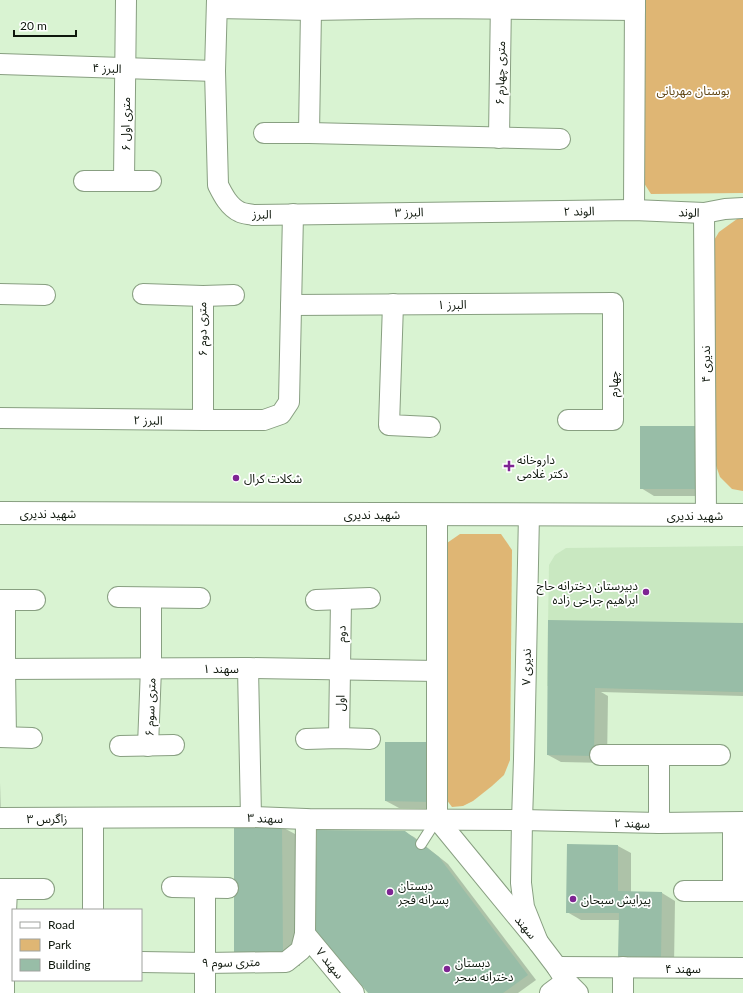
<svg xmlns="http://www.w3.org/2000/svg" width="743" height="993" font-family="Lato,'Noto Sans Arabic',sans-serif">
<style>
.built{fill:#c9e8c1}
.green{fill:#dfb674}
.shadow{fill:#0003}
.building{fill:#98bda7}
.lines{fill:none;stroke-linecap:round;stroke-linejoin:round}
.service-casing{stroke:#889f81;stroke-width:12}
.minor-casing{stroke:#889f81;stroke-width:22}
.tertiary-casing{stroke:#889f81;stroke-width:24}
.service{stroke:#fff;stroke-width:10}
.minor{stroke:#fff;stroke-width:20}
.tertiary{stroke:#fff;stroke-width:22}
.poi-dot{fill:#7e2593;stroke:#fff;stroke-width:1.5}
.labels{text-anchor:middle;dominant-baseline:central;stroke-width:3.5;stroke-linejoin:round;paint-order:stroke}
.street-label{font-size:12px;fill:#0e170c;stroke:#fff}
.park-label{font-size:12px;fill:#624715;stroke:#fff}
.poi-label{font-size:12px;fill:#0e170c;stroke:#fff;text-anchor:start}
</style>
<rect width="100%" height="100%" fill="#d9f3d2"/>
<polygon class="built" points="743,546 743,692 547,686 549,565 555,555 566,548"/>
<g class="green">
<polygon points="644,0 743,0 743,193 651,194 642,180"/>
<polygon points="743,218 743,491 732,489 720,477 713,457 713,242 719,232 737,219"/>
<polygon points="460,534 501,534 512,550 510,760 504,775 492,786 473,801 463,806 452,807 446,799 447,543"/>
</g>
<g class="shadow">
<polygon points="641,427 712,496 654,496 641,488"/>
<polygon points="549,621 743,624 743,696 601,692 608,696 607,763 561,762 548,755"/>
<polygon points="386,743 444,809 399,808 386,801"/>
<polygon points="0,782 1,817 0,817"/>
<polygon points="282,827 295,834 295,904 299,906 300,966 252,966"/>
<polygon points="404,832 414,837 448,864 536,980 518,993 370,993"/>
<polygon points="568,845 618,846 631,853 631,893 662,893 675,901 674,966 632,965 620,920 581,920 567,912"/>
</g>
<g class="building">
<rect x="640" y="426" width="59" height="63"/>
<polygon points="548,620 743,623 743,692 595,688 594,756 547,755"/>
<polygon points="385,742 432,742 431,802 385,801"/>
<polygon points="234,826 282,826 283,956 234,957"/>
<polygon points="317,830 405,831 439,857 528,975 503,993 368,993 314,929"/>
<polygon points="567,844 618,845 618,891 662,892 661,959 618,958 619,913 566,913"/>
</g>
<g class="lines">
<g class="service-casing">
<polyline id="service" points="421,844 437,819"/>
</g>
<g class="minor-casing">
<g id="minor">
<path d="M 217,0 L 215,71 L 218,185 C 223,195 229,207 240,212 C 244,214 249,214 253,215 L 634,210 L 704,213 L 725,209 L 743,208"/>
<polyline points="217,8 311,10 431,8 635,10"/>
<polyline points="0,64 215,71"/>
<polyline points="264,133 309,133 560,139"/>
<polyline points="309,133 311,10"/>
<polyline points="499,138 501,0"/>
<polyline points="124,180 126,0"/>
<polyline points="84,181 151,181"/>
<polyline points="634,210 635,0"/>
<polyline points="704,213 706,515"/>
<polyline points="0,294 45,295"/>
<polyline points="143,294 203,296 234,295"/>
<polyline points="393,304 389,425 430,427"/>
<polyline points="291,305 613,303 613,420 568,420"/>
<polyline points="0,418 203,420 264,420 281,414 289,402 293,214"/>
<polyline points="203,420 203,296"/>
<polyline points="437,514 437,819"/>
<polyline points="529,514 524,759 522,820 521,883 524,907 538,942"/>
<polyline points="118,597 200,598"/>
<polyline points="0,600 35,600"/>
<polyline points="316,600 370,598"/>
<polyline points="5,601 5,669 6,737"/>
<polyline points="248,668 251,817"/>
<polyline points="0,669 248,668 437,671"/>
<polyline points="0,737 32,738"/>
<polyline points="339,738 341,600"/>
<polyline points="306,739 339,738 370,739"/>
<polyline points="120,746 174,745"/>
<polyline points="148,746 151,668 151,598"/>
<polyline points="600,755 720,755"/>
<polyline points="659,755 659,823"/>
<polyline points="0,818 251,817 306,819 522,820 659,823 743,822"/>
<polyline points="93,818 93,910"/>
<polyline points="437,819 538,942 557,967 566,981 578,993"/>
<polyline points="733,823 733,891"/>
<polyline points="172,887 228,888"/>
<polyline points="205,888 205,993"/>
<polyline points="0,889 44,889"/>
<polyline points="684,891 743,891"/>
<polyline points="305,934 354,993"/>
<polyline points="141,962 205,963 286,962 301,950 305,934 306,819"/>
<polyline points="557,967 743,968"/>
<polyline points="4,993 4,959 7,889"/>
<polyline points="550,993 566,981"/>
<polyline points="623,993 623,967"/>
</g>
</g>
<g class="tertiary-casing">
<polyline id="tertiary" points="0,513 743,515"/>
</g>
<use href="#service" class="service"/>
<use href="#minor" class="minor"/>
<use href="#tertiary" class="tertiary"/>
</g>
<g class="poi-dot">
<path d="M507 460h4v4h4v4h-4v4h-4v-4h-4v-4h4z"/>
<circle cx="236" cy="478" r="4"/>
<circle cx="646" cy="592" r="4"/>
<circle cx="390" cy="892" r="4"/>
<circle cx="573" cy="899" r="4"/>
<circle cx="447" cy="969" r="4"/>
</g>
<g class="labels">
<g class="street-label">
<text transform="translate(107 68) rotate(2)">البرز ۴</text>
<text transform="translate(500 73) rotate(-89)">۶ متری چهارم</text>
<text transform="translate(125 124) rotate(-90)">۶ متری اول</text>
<text transform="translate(579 211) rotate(-1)">الوند ۲</text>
<text transform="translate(409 212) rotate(-1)">البرز ۳</text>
<text transform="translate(689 212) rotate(2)">الوند</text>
<text transform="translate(262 214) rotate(1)">البرز</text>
<text x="452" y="304">البرز ۱</text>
<text transform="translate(202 329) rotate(-91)">۶ متری دوم</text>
<text transform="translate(705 364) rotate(-90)">ندیری ۴</text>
<text transform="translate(613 384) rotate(-90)">چهارم</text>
<text transform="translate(148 420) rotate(1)">البرز ۲</text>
<text x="48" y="513">شهید ندیری</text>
<text x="372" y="514">شهید ندیری</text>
<text x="695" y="515">شهید ندیری</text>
<text transform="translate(341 634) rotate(-89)">دوم</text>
<text transform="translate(526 667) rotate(-89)">ندیری ۷</text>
<text x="221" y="668">سهند ۱</text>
<text transform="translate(340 703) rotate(-89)">اول</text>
<text transform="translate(150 707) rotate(-88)">۶ متری سوم</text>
<text x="47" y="818">زاگرس ۳</text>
<text transform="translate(265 818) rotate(2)">سهند ۳</text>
<text transform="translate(632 823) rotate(1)">سهند ۲</text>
<text transform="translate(526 927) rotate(50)">سهند</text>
<text transform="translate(231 962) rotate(-1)">۹ متری سوم</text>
<text transform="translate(330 963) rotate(51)">سهند ۷</text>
<text x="683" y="968">سهند ۴</text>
</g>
<g class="park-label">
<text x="693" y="90">بوستان مهربانی</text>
</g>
<g class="poi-label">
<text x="517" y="459">داروخانه<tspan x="517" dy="14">دکتر غلامی</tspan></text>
<text x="244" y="478">شکلات کرال</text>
<text x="638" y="585" text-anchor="end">دبیرستان دخترانه حاج<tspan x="638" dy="14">ابراهیم جراحی زاده</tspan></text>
<text x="398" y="885">دبستان<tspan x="398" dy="14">پسرانه فجر</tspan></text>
<text x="581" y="899">پیرایش سبحان</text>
<text x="455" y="962">دبستان<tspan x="455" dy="14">دخترانه سحر</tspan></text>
</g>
</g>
<rect x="12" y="909" width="130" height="72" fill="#ffffff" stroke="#9fa29e"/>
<rect x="20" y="922" width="20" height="6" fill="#ffffff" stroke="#9fa29e"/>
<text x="48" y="929" font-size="12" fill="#0e170c">Road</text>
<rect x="20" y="939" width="20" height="12" fill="#dfb674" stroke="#9fa29e"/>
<text x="48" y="949" font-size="12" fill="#0e170c">Park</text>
<rect x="20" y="959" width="20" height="12" fill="#98bda7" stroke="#9fa29e"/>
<text x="48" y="969" font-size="12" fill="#0e170c">Building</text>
<path d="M14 30v6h62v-6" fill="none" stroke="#0e170c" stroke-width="2"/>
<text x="20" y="30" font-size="12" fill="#0e170c" stroke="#ffffff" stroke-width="3" paint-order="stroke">20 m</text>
</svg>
